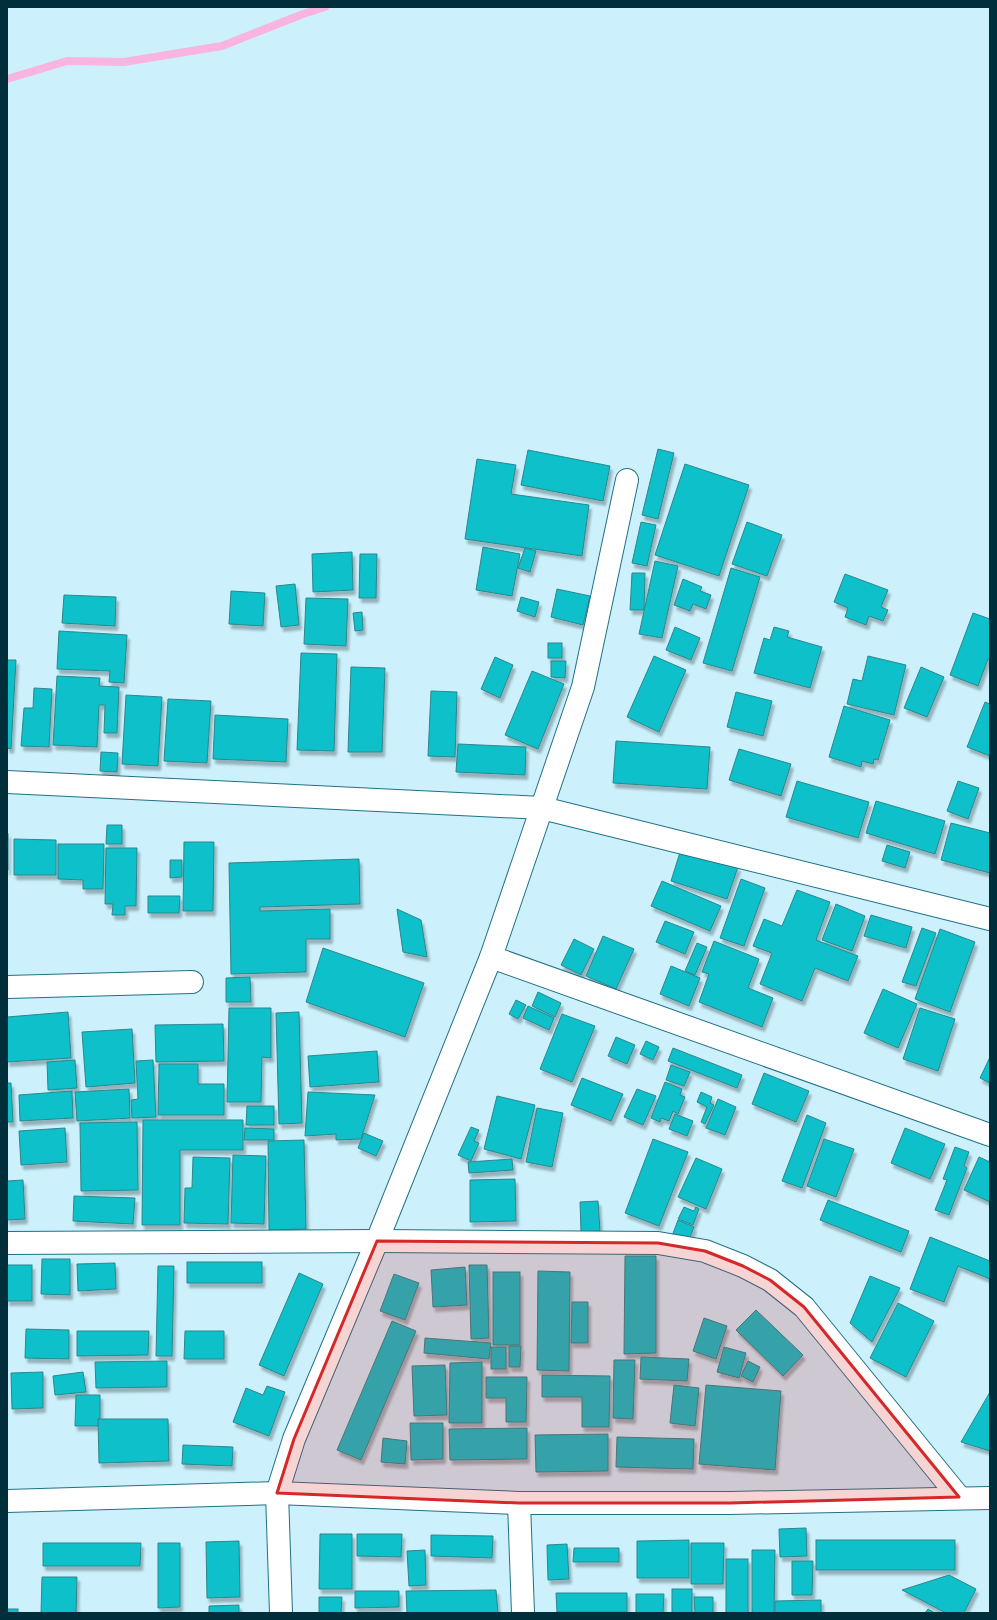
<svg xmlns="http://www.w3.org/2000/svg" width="997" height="1620" font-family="Literata,serif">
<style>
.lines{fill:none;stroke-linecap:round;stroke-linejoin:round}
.stream{stroke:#fab4e1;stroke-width:8}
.building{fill:#07c0c9;stroke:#2e878c;filter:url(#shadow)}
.minor-casing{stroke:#207187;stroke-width:24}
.minor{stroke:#fff;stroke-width:22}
.marked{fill:#d62828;fill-opacity:0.2;stroke:#d62828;stroke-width:3;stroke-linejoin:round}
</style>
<defs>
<filter id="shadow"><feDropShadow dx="2.5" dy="4.5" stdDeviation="1" flood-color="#0004"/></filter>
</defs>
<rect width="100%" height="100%" fill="#ccf1fd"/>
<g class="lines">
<polyline class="stream" points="7,79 67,61 124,62 222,46 303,14 325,7"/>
</g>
<g class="building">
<polygon points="658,449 674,453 658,519 642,515"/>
<polygon points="528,450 610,466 603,501 521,485"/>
<polygon points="477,459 516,465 511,494 589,505 582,556 465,539"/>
<polygon points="685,464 749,485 719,576 655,555"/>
<polygon points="641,522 656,525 647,566 632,563"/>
<polygon points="747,522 782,535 767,576 732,564"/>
<polygon points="483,547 520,554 512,596 476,590"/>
<polygon points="525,548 536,551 530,572 518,568"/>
<polygon points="352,552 353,590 313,592 312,554"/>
<polygon points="360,554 377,554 376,598 359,598"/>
<polygon points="655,561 678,566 662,638 639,634"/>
<polygon points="731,568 760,577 732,671 703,663"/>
<polygon points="632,573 645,573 644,610 630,610"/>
<polygon points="845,574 888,590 881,607 888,610 883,621 869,616 866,625 845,617 848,608 834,602"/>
<polygon points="683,579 702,587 700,591 711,595 706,609 693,604 690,611 674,605"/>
<polygon points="295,584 299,625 281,627 276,586"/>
<polygon points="557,589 590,596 583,625 551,617"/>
<polygon points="231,591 265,593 263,626 229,624"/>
<polygon points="64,595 116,597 115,626 62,623"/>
<polygon points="521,597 539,602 535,617 517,611"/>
<polygon points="306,598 348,599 346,646 304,644"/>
<polygon points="362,612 363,630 355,631 353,613"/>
<polygon points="973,613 990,619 990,660 988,659 978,686 950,675"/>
<polygon points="675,627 700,638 691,660 666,650"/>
<polygon points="774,627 789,631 787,637 822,647 810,688 754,673 764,638 770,640"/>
<polygon points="59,631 127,635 124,683 109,682 110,671 57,669"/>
<rect x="548" y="643" width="14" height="15"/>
<polygon points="301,653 337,654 334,751 297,750"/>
<polygon points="654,656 686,670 659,732 627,717"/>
<polygon points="868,656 906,665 894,715 847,704 853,679 862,681"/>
<polygon points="495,657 513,665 500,698 481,689"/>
<polygon points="7,660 16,660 11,749 7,748"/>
<polygon points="551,661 566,661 565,678 551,677"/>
<polygon points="351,667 385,668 382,752 348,752"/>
<polygon points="921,667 944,677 927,717 904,708"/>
<polygon points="532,671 564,684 538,749 505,735"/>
<polygon points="57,676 100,678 99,686 119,687 117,733 104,733 105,705 99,705 97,747 53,745"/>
<polygon points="34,688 52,689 49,747 21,746 24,708 33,708"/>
<polygon points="431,691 457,692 455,757 428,756"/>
<polygon points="736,692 772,701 763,736 727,727"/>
<polygon points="126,695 162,697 158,766 122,764"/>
<polygon points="168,699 211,701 207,763 164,761"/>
<polygon points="985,702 990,704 990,756 967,747"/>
<polygon points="844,706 890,720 878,760 874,759 873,764 862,761 861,767 829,757"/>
<polygon points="215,715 288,719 286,762 213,759"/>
<polygon points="616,741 710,747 707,789 613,783"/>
<polygon points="458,744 526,747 525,775 456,772"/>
<polygon points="739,749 791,764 781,796 729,780"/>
<polygon points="101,752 118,753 117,772 100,771"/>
<polygon points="797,781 869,802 858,838 786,817"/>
<polygon points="958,781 979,788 968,819 947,811"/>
<polygon points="876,801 945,821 935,854 866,833"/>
<polygon points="951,823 990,833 990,873 941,860"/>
<polygon points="107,825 122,825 122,844 106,844"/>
<rect x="7" y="834" width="1" height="36"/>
<polygon points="14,839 56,840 56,875 14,875"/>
<polygon points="184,842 214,842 213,911 183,911"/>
<polygon points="58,844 104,844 103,889 83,889 83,880 58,879"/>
<polygon points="887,845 910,852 905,868 882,861"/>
<polygon points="106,848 137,848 136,906 125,906 125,915 112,915 113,904 105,904"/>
<polygon points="681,849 738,867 727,899 671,881"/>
<polygon points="359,859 360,904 260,907 260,911 330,909 330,939 306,939 306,972 231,974 229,863"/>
<polygon points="170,860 182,860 182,877 170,878"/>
<polygon points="741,879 765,888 744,946 720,938"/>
<polygon points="662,881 721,906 710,931 651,906"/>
<polygon points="797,890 830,902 816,940 858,956 848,981 815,968 802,1001 760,984 772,953 753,946 764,919 782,926"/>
<polygon points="148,896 180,896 179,913 148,913"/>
<polygon points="836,904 865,916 852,951 822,940"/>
<polygon points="397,909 421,920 427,957 403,952"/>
<polygon points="871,915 912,927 906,948 864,936"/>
<polygon points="665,921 694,932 685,954 656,942"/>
<polygon points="922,928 936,933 916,986 902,982"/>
<polygon points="940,929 975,942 950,1012 915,999"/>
<polygon points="603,936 634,949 616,989 586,976"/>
<polygon points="574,939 594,949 581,975 561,965"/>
<polygon points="714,941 759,959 748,988 773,998 762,1027 699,1002 709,974 702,972"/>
<polygon points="697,943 707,947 695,975 685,971"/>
<polygon points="323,948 424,983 405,1037 306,1002"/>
<polygon points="671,966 700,978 689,1006 660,994"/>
<polygon points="250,977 251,1002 226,1002 226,978"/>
<polygon points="883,989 917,1004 898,1048 864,1033"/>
<polygon points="538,992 561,1003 555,1017 532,1006"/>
<polygon points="516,1000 526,1005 518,1019 509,1014"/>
<polygon points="528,1006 554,1018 549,1030 523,1018"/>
<polygon points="229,1008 271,1008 271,1058 262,1057 261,1102 227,1102"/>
<polygon points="920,1008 955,1019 938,1071 903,1059"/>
<polygon points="68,1012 71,1058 7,1062 7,1017"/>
<polygon points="299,1012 302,1123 279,1124 276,1013"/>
<polygon points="562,1014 595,1026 572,1082 540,1069"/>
<polygon points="223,1024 224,1061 156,1062 155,1025"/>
<polygon points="132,1029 135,1083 86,1087 82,1032"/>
<polygon points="616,1037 635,1045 627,1064 608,1056"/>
<polygon points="646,1041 659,1047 653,1060 640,1054"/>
<polygon points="673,1048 742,1075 737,1088 668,1061"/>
<polygon points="377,1051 379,1082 310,1087 308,1056"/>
<polygon points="990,1057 990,1083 980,1078"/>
<polygon points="75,1060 77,1088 48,1090 47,1062"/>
<polygon points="153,1060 156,1117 132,1118 131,1100 138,1099 136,1061"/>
<polygon points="159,1064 198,1064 198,1084 224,1084 224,1115 158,1115"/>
<polygon points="671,1065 690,1072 684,1086 666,1080"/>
<polygon points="764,1073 809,1091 796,1122 752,1104"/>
<polygon points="582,1078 623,1094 611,1121 571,1105"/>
<polygon points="665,1082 682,1089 680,1095 685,1097 678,1114 673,1111 669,1121 661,1118 660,1122 651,1118"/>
<polygon points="7,1083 11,1083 13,1122 7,1122"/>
<polygon points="129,1089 130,1118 77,1121 75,1092"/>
<polygon points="637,1089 656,1096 643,1125 624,1117"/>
<polygon points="72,1091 73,1118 20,1121 19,1095"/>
<polygon points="308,1092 375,1095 361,1139 336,1140 336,1134 305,1136"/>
<polygon points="701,1092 712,1097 710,1103 714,1105 705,1124 701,1122 707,1107 697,1102"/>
<polygon points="497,1096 535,1105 521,1159 484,1149"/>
<polygon points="718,1099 736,1107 725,1135 706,1128"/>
<polygon points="247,1106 274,1106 274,1125 246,1125"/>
<polygon points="537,1108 563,1113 552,1167 526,1162"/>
<polygon points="675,1114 693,1121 687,1136 669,1129"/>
<polygon points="807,1115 826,1123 802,1188 782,1181"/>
<polygon points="143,1120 243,1120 243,1150 180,1150 180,1225 142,1225"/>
<polygon points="137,1122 138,1190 81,1191 80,1123"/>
<polygon points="471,1127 479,1130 474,1141 479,1143 471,1161 458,1155"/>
<polygon points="65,1128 67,1162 21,1165 19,1131"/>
<polygon points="245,1128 274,1129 274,1140 244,1140"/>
<polygon points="905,1128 945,1144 930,1179 891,1163"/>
<polygon points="364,1133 383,1141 376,1156 358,1148"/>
<polygon points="653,1139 688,1152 659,1226 625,1213"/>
<polygon points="824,1139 854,1149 836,1197 807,1186"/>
<polygon points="304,1140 306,1229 269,1230 268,1141"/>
<polygon points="955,1147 969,1152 964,1166 967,1168 949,1215 935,1210 947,1180 943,1179"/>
<polygon points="233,1155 266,1156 264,1224 231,1223"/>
<polygon points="193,1157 230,1158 228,1224 184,1223 185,1188 192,1188"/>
<polygon points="979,1157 990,1162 990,1202 964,1190"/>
<polygon points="696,1158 722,1169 706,1209 678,1197"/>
<polygon points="512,1159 513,1170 469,1173 468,1162"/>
<polygon points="515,1179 516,1221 470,1222 470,1180"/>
<polygon points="23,1180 25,1219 7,1220 7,1181"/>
<polygon points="74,1196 135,1198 133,1224 73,1221"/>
<polygon points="828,1200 909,1231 901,1252 820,1220"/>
<polygon points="598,1201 600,1231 581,1232 580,1202"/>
<polygon points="684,1207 694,1211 696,1207 699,1209 693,1225 678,1219"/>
<polygon points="678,1220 694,1227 688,1242 672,1236"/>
<polygon points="930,1237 990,1261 990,1279 958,1266 944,1302 910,1289"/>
<polygon points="625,1256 656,1256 656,1353 624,1354"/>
<polygon points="42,1259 70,1259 70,1295 41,1294"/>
<rect x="187" y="1262" width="75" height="21"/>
<polygon points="115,1263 116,1289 78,1291 77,1264"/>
<rect x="7" y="1265" width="25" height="36"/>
<polygon points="469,1265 487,1265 489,1338 471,1339"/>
<polygon points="158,1266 174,1266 172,1356 156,1356"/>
<polygon points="465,1267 467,1305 433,1307 431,1270"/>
<polygon points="538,1271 570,1272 569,1371 537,1370"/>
<rect x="493" y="1272" width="27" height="73"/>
<polygon points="299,1273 323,1284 284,1376 259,1365"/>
<polygon points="394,1274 419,1283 405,1320 380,1311"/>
<polygon points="870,1276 900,1288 872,1342 850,1323"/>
<polygon points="572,1302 588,1302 588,1343 571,1343"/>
<polygon points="898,1303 934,1321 906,1377 870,1358"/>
<polygon points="756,1310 803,1355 783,1376 736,1330"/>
<polygon points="704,1318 727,1326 716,1359 693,1351"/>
<polygon points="392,1321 416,1331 361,1460 337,1450"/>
<polygon points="26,1329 69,1330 69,1359 25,1358"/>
<polygon points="77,1331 149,1331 148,1355 77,1356"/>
<polygon points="185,1331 224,1331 224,1359 184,1359"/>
<polygon points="425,1338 491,1343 489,1359 424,1353"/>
<polygon points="509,1346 521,1346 520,1367 509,1367"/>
<rect x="491" y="1347" width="15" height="22"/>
<polygon points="724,1347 746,1353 739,1378 717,1372"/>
<polygon points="641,1357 689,1359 687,1381 640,1379"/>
<polygon points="614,1360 635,1360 633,1419 613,1418"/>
<polygon points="167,1361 167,1387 96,1388 95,1362"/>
<polygon points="748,1361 760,1367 753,1382 741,1376"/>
<polygon points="482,1362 482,1423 449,1423 450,1363"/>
<polygon points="445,1365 447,1415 414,1416 412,1366"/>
<polygon points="43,1372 43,1408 12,1409 11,1373"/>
<polygon points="83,1372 86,1392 55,1395 53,1376"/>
<polygon points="542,1375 610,1376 609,1427 582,1427 582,1397 542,1397"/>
<polygon points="486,1377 527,1377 526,1422 506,1422 506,1398 486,1398"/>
<polygon points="674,1385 699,1388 695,1426 670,1423"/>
<polygon points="706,1385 781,1391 775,1470 699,1464"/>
<polygon points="267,1386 285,1392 269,1436 233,1422 246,1388 263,1395"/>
<polygon points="990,1392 990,1451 961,1442"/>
<polygon points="76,1395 100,1395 100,1420 98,1419 99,1426 75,1426"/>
<polygon points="98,1419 168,1419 169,1461 99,1463"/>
<polygon points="410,1423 443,1423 443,1459 411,1460"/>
<polygon points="527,1428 527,1459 450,1460 449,1429"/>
<polygon points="608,1434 608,1471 536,1472 535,1435"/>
<polygon points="617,1437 694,1439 693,1469 616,1467"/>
<polygon points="383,1438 407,1441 405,1464 381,1462"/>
<polygon points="183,1445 233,1447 232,1466 182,1464"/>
<polygon points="806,1528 807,1556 780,1557 779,1529"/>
<polygon points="320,1534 352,1534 352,1589 319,1589"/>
<polygon points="357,1534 402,1534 401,1557 357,1556"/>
<polygon points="431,1535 493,1536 492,1558 431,1556"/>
<polygon points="689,1540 689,1578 637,1578 637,1541"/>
<rect x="816" y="1540" width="139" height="30"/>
<polygon points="239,1541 240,1597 207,1598 206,1542"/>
<polygon points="43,1543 141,1543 140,1566 43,1566"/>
<polygon points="158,1543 180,1543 180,1607 158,1608"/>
<polygon points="691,1543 724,1543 723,1584 691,1584"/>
<polygon points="567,1544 569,1579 548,1580 547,1545"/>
<polygon points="574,1548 619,1548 619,1562 573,1562"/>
<polygon points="425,1550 426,1585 409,1586 407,1551"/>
<polygon points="752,1550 775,1550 774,1613 752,1613"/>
<rect x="726" y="1559" width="22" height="54"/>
<polygon points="792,1561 813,1561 812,1595 792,1595"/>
<polygon points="949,1575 976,1589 964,1613 946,1613 902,1590"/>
<polygon points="42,1577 77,1577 76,1613 41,1613"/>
<rect x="672" y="1589" width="20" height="24"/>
<polygon points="496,1590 498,1613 407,1613 406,1591"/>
<polygon points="355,1591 399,1591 399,1607 355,1608"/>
<polygon points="556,1593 627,1593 627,1612 557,1612"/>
<polygon points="636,1594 664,1594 663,1613 636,1613"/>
<polygon points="319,1597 342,1597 341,1613 319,1613"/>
<polygon points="694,1597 713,1597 713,1613 695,1613"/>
<polygon points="821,1600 821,1613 775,1613 775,1601"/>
<polygon points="239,1605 239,1613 209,1613 209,1606"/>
<rect x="7" y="1609" width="11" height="4"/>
<polygon points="928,1609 935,1613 925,1613"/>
</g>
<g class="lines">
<g class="minor-casing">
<g id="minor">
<polyline points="7,782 542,808 990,919"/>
<polyline points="491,957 990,1135"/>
<polyline points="7,987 192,982"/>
<polyline points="7,1243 377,1241 658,1243 705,1251 743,1266 770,1280 804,1307 959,1497"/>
<polyline points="7,1501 277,1493 519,1503 730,1503 990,1498"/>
<polyline points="519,1503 523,1613"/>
<polyline points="281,1613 277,1493 294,1439 377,1241 491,957 583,687 627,480"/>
</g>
</g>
<use href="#minor" class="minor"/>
</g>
<path class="marked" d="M 377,1241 L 658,1243 L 705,1251 L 743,1266 L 770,1280 L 804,1307 L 959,1497 L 730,1503 L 519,1503 L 277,1493 L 294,1439 Z"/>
<rect width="997" height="1620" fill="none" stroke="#002e3a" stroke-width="16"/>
</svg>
